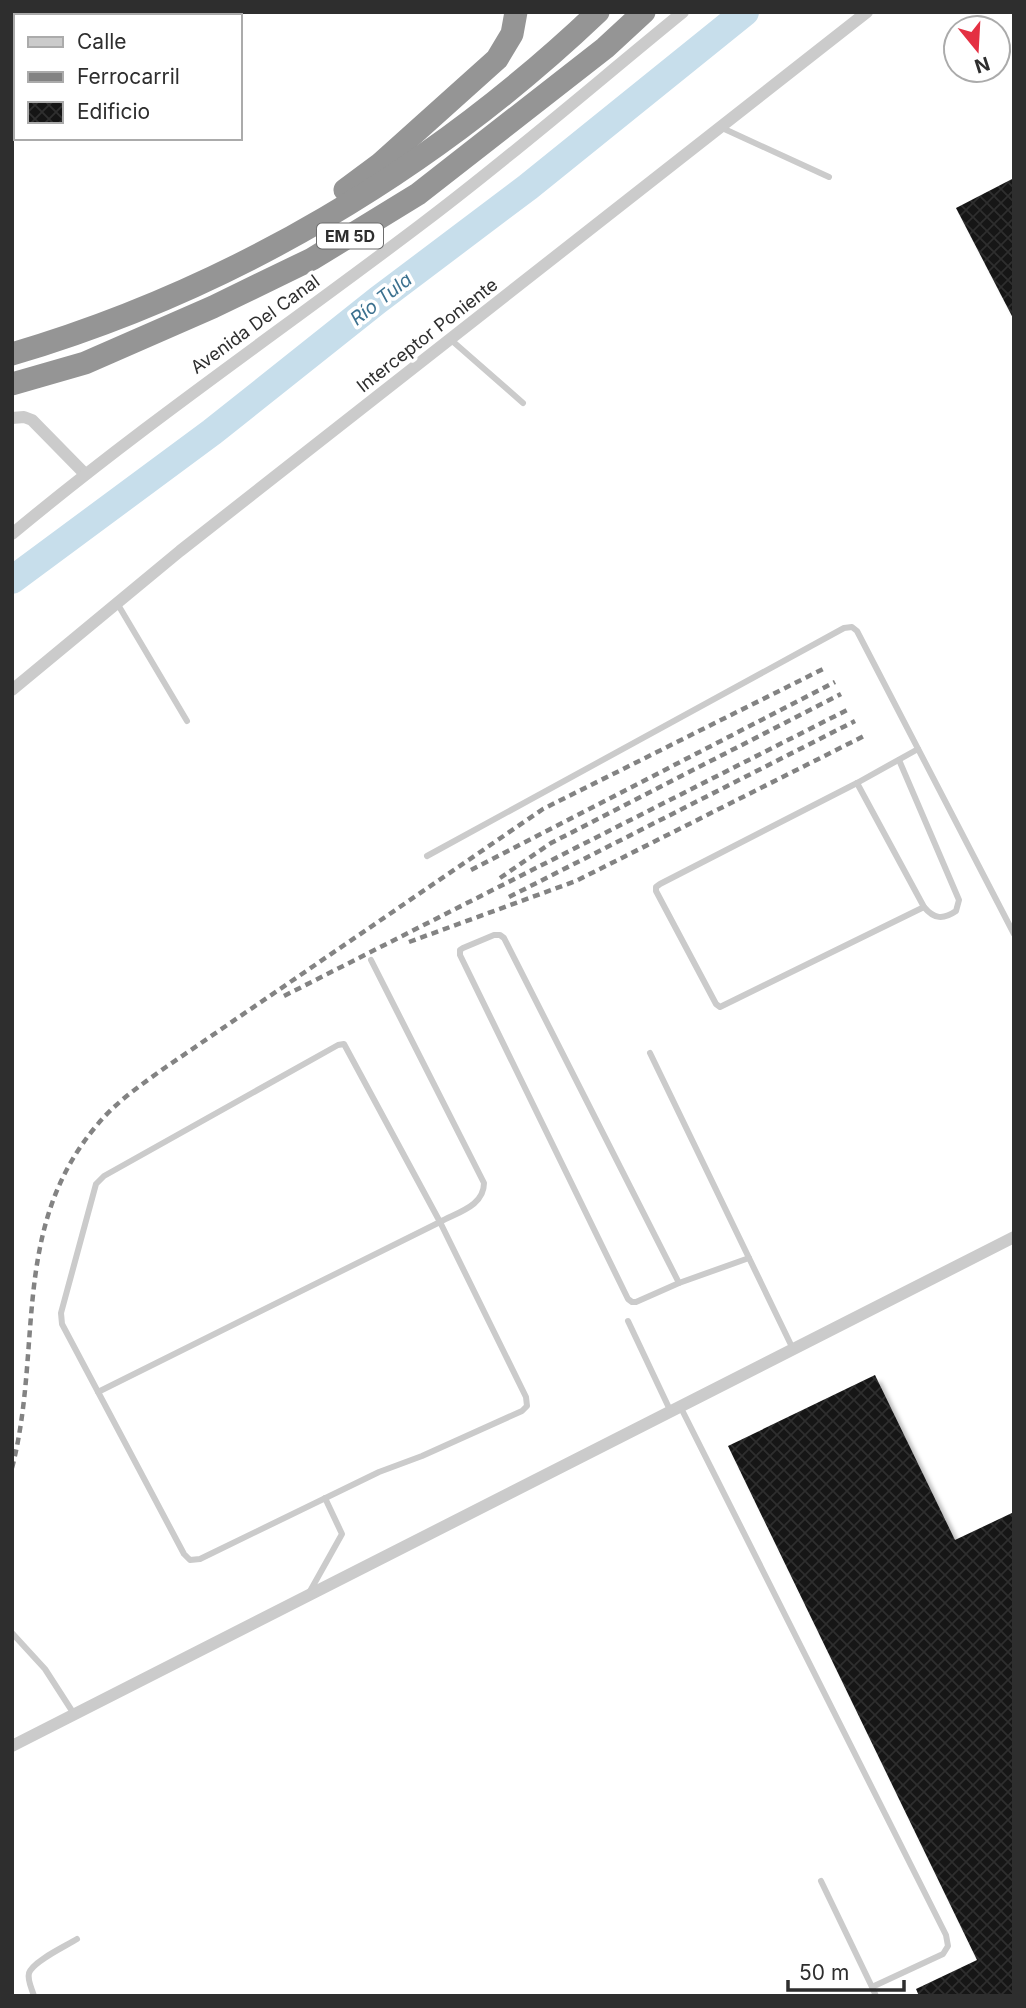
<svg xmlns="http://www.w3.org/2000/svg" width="1026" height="2008" font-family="Inter,sans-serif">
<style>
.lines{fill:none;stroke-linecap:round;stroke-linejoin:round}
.river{stroke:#c7deeb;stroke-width:28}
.building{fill:url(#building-cross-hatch);filter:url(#shadow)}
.lane{stroke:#cbcbcb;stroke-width:6}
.street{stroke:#cbcbcb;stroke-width:12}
.highway{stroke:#959595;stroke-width:23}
.rail{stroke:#838383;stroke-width:4.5;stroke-dasharray:7 5;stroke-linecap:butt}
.labels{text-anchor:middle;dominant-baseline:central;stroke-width:7;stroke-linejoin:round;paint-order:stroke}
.shield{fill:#fff;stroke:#6d6d6d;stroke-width:2}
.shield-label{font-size:16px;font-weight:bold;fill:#2e2e2e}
.street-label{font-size:18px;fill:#2e2e2e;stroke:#fff}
.water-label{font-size:19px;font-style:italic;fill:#3c718f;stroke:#fff}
</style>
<defs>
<pattern id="building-cross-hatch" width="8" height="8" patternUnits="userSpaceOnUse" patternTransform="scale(1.75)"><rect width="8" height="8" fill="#151515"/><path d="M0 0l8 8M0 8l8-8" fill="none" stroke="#2f2f2f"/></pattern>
<filter id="shadow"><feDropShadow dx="6" dy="6" stdDeviation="2" flood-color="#0004"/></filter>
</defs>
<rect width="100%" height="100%" fill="#fff"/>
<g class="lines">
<polyline class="river" points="12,580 212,432 378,300 528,187 745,12"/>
</g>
<g class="building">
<polygon points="1014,178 1014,320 956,208"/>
<polygon points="875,1375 955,1540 1014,1512 1014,1996 919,1996 916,1989 977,1960 728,1446"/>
</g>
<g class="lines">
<g class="lane">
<polyline points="720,127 829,177"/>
<polyline points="450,339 523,403"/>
<polyline points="117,603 187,721"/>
<polyline points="918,749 857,783 660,884 656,887 656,891 716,1004 720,1007 924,907"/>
<path d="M 857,783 L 924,907 C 934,919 943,920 956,911 L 959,900 L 899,760"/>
<polyline points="427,856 844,628 852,627 857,631 1014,934"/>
<polygon points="494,935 500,935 504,938 679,1283 636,1302 632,1302 628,1299 460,955 460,950 463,948"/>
<polygon points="344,1044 440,1222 526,1397 527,1406 522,1411 422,1456 379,1472 200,1559 190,1560 184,1554 62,1324 61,1313 96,1184 104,1176 338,1045"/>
<polyline points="650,1053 793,1349"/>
<polyline points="679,1283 749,1258"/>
<polyline points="628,1321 670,1410"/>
<path d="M 98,1392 L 440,1222 C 458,1212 484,1206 484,1183 L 371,960"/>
<polyline points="680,1406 946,1935 948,1946 943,1954 872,1987 876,1996"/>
<polyline points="309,1593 342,1534 325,1498"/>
<polyline points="12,1633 45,1669 74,1714"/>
<polyline points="821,1881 872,1987"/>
<path d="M 34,1996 C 32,1989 27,1980 29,1973 C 33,1961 66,1946 77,1939"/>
</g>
<g class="street">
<polyline points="12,418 24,417 32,420 85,474"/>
<path d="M 12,534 C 144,424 286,327 423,223 C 512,156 597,82 683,12"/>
<polyline points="12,690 180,551 867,12"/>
<polyline points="12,1746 1014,1237"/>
</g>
<g class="highway">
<polyline points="345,190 380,164 497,59 512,34 516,12"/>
<path d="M 12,354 C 232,289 432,170 598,12"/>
<polyline points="12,384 85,363 213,307 312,259 418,194 605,48 644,12"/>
</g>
<g class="rail">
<polyline points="471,870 835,682"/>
<polyline points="500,878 551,843 841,694"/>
<polyline points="509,897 855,721"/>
<polyline points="409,942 576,881 864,736"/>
<polyline points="284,996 849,709"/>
<path d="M 12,1468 C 43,1348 10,1228 97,1125 C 116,1102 142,1084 166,1067 L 543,809 L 827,667"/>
</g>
</g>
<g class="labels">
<rect class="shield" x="317" y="223.5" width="66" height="25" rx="5"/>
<g class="shield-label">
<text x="350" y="236">EM 5D</text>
</g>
<g class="street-label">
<text transform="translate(255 324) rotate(-36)">Avenida Del Canal</text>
<text transform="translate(427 335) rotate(-38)">Interceptor Poniente</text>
</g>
<g class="water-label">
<text transform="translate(381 299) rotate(-38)">Río Tula</text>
</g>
</g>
<rect width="1026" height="2008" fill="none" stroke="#2e2e2e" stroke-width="28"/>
<rect x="14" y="14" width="228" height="126" fill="#ffffff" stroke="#ababab" stroke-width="2"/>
<rect x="28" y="37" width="35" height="10" fill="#cbcbcb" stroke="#ababab" stroke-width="2"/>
<text x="77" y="49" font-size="21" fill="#2e2e2e">Calle</text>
<rect x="28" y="72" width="35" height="10" fill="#838383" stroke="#ababab" stroke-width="2"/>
<text x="77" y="84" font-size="21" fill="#2e2e2e">Ferrocarril</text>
<rect x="28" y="102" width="35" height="21" fill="url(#building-cross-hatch)" stroke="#ababab" stroke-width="2"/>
<text x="77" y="119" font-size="21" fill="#2e2e2e">Edificio</text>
<g transform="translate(977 49) rotate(162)"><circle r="33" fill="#ffffff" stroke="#ababab" stroke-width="2"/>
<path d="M0-5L12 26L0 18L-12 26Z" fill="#e43042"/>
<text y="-10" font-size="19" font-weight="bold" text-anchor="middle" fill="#2e2e2e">N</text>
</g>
<path d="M788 1980v10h116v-10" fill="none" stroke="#2e2e2e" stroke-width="3.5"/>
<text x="799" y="1980" font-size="21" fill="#2e2e2e" stroke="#ffffff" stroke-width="5" paint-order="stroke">50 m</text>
</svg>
